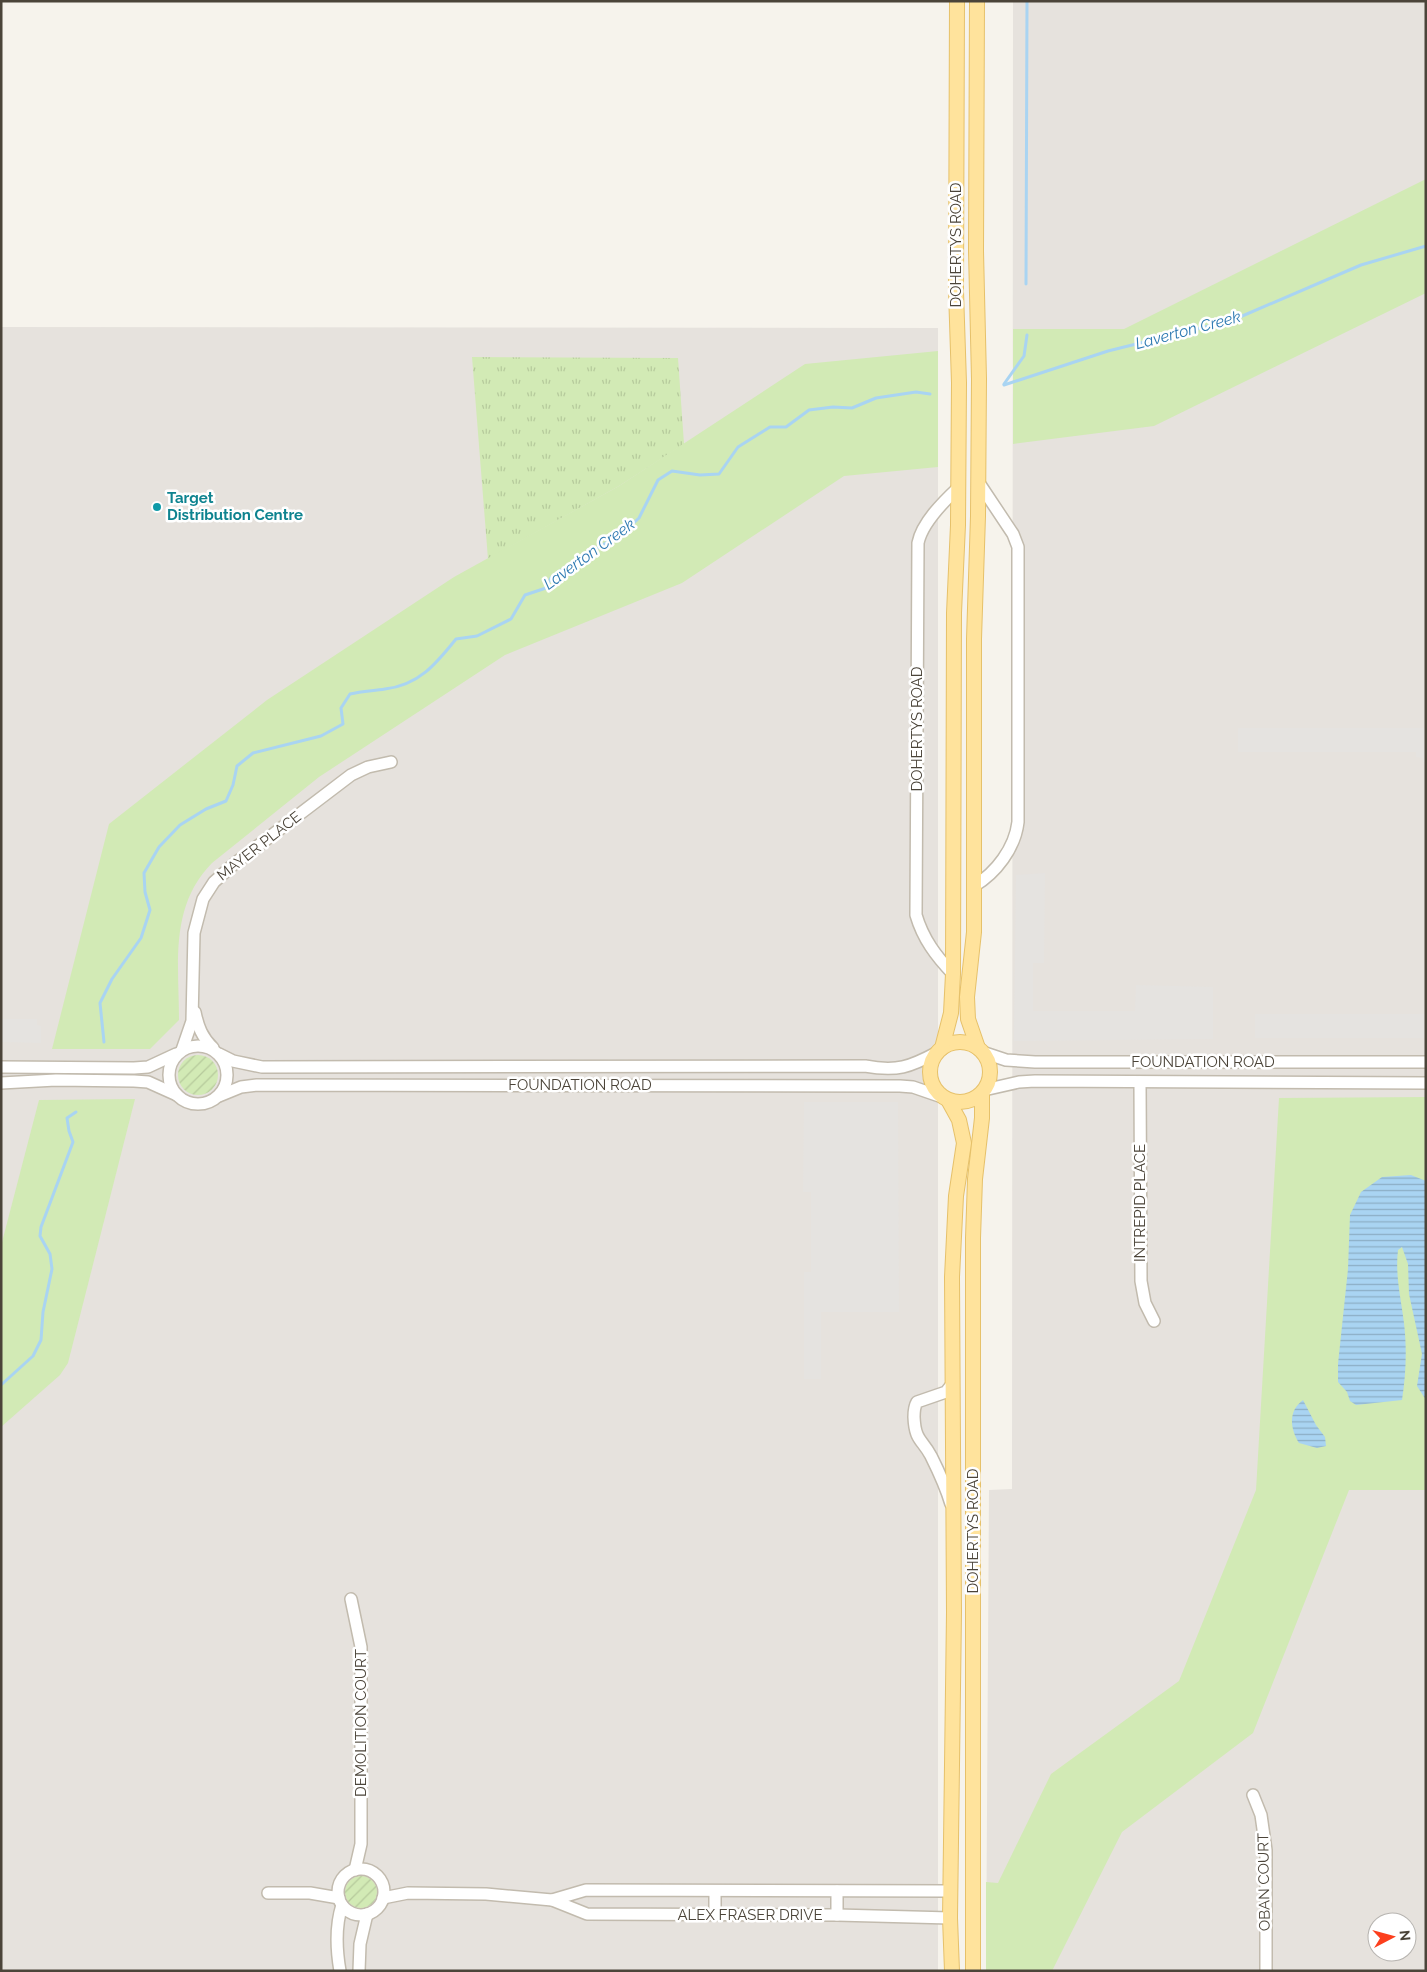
<svg xmlns="http://www.w3.org/2000/svg" width="1427" height="1972" font-family="Raleway,sans-serif">
<style>
.industrial{fill:#e6e2dd;fill-rule:evenodd}
.grass{fill:url(#grass-tufts)}
.park{fill:#d2eab5}
.garden{fill:url(#garden-furrows)}
.parking{fill:#e5e3e0}
.water{fill:url(#water-rules)}
.lines{fill:none;stroke-linecap:round;stroke-linejoin:round}
.stream{stroke:#a9d4f2;stroke-width:3}
.minor-casing{stroke:#c2bbae;stroke-width:14}
.major-casing{stroke:#e6c16a;stroke-width:16}
.minor{stroke:#fff;stroke-width:11}
.major{stroke:#ffe39c;stroke-width:14}
.culture-dot{fill:#0f9aa8;stroke:#fff;stroke-width:2}
.labels{text-anchor:middle;dominant-baseline:central;stroke-width:5;stroke-linejoin:round;paint-order:stroke}
.street-label{font-size:15px;fill:#4b4439;stroke:#fff}
.culture-label{font-size:15px;font-weight:bold;fill:#0d838f;stroke:#fff;text-anchor:start}
.water-label{font-size:16px;font-style:italic;fill:#2e7ab2;stroke:#fff}
</style>
<defs>
<pattern id="grass-tufts" width="24" height="20" patternUnits="userSpaceOnUse" patternTransform="scale(1.25)"><rect width="24" height="20" fill="#d2eab5"/><path d="M3 7l-1-3M5 7V3M7 7l1-3M15 17l-1-3M17 17v-4M19 17l1-3" fill="none" stroke="#b6ca9c"/></pattern>
<pattern id="garden-furrows" width="10" height="10" patternUnits="userSpaceOnUse" patternTransform="scale(1.25)"><rect width="10" height="10" fill="#d2eab5"/><path d="M-1 1l2-2M0 10L10 0M9 11l2-2" fill="none" stroke="#b6ca9c"/></pattern>
<pattern id="water-rules" width="6" height="5" patternUnits="userSpaceOnUse" patternTransform="scale(1.25)"><rect width="6" height="5" fill="#a9d4f2"/><path d="M0 2.5h6" fill="none" stroke="#8caec5"/></pattern>
</defs>
<rect width="100%" height="100%" fill="#f6f3ec"/>
<g class="industrial">
<path d="M 1013,1 L 1426,1 L 1426,1971 L 986,1971 L 989,1490 L 1012,1489 ZM 1377,1922 L 1407,1922 L 1407,1952 L 1377,1952 Z"/>
<polygon points="1,327 938,328 938,1971 1,1971"/>
</g>
<polygon class="grass" points="472,357 678,358 684,444 619,486 488,559"/>
<g class="park">
<polygon points="1426,179 1426,293 1154,426 1013,444 1013,329 1124,329"/>
<path d="M 938,351 L 938,467 L 844,476 L 682,583 L 505,655 L 319,777 L 212,863 C 169,907 179,964 179,1020 L 150,1049 L 52,1049 L 109,824 L 267,700 L 454,577 L 619,486 L 805,364 Z"/>
<polygon points="1426,1097 1426,1490 1349,1490 1253,1733 1122,1832 1052,1971 986,1971 986,1882 998,1883 1051,1774 1179,1681 1256,1490 1279,1098"/>
<polygon points="135,1099 68,1363 60,1375 1,1427 1,1246 39,1100"/>
</g>
<g class="garden">
<circle cx="198" cy="1075" r="20"/>
<circle cx="361" cy="1892" r="16"/>
</g>
<g class="parking">
<polygon points="1238,728 1426,728 1426,762 1423,762 1423,758 1416,757 1416,752 1238,752"/>
<polygon points="1045,873 1044,963 1033,963 1033,1011 1135,1011 1136,985 1213,987 1213,1039 1014,1041 1016,875"/>
<rect x="1255" y="1014" width="171" height="24"/>
<polygon points="1,1019 37,1019 37,1025 41,1026 41,1043 1,1042"/>
<polygon points="804,1102 898,1102 899,1312 821,1312 821,1379 804,1379 804,1272 811,1272 811,1192 803,1192"/>
</g>
<g class="water">
<path d="M 1411,1175 L 1426,1181 L 1426,1400 L 1417,1386 L 1422,1354 L 1409,1294 L 1408,1264 L 1402,1247 L 1398,1250 C 1395,1276 1401,1298 1404,1323 C 1407,1349 1406,1374 1402,1400 L 1356,1405 L 1350,1401 L 1347,1392 L 1338,1382 L 1338,1364 L 1348,1269 L 1350,1215 L 1361,1192 L 1382,1177 Z"/>
<path d="M 1303,1400 L 1316,1425 L 1325,1437 L 1326,1446 L 1317,1448 L 1299,1443 C 1290,1428 1288,1411 1303,1400 Z"/>
</g>
<g class="lines">
<g class="stream">
<polyline points="1026,284 1027,1"/>
<polyline points="1004,384 1024,356 1027,335"/>
<polyline points="1004,385 1108,351 1233,320 1361,265 1426,246"/>
<path d="M 104,1042 L 100,1003 L 112,979 L 141,938 L 150,910 L 145,892 L 144,873 L 159,847 L 180,825 L 206,809 L 226,801 L 233,785 L 237,766 L 253,753 L 321,736 L 343,724 L 341,708 L 350,694 C 362,691 372,691 385,689 C 419,685 436,664 456,639 L 477,636 L 511,619 L 525,595 L 546,588 L 551,578 L 558,572 L 624,532 L 639,518 L 658,480 L 672,471 L 700,475 L 719,474 L 738,447 L 770,427 L 786,427 L 809,410 L 833,407 L 852,408 L 876,398 L 916,392 L 930,394"/>
<polyline points="1,1385 33,1356 41,1340 43,1312 52,1269 50,1254 40,1236 41,1227 73,1142 69,1131 67,1118 76,1112"/>
</g>
<g class="minor-casing">
<g id="minor">
<path d="M 974,886 C 996,873 1015,848 1018,822 L 1018,547 L 1013,534 L 979,483"/>
<path d="M 953,974 C 936,956 923,939 916,915 L 918,543 C 922,523 943,502 958,488"/>
<path d="M 195,1012 C 198,1027 202,1037 213,1048"/>
<circle cx="198" cy="1075" r="29"/>
<polyline points="182,1050 192,1021 194,933 203,899 214,882 234,864 351,775 368,767 391,762"/>
<polyline points="982,1052 1006,1060 1035,1062 1426,1062"/>
<path d="M 219,1054 L 233,1061 L 262,1067 L 865,1066 C 897,1072 910,1067 938,1052"/>
<polyline points="1,1067 134,1068 148,1067 176,1054"/>
<polyline points="1140,1082 1141,1281 1145,1303 1154,1321"/>
<polyline points="1,1083 56,1080 134,1081 148,1082 177,1095"/>
<polyline points="984,1090 1019,1082 1035,1081 1426,1083"/>
<polyline points="219,1096 241,1087 257,1085 900,1086 913,1087 942,1097"/>
<path d="M 951,1504 C 946,1487 939,1472 931,1456 C 922,1439 915,1441 914,1417 C 914,1412 914,1407 917,1402 L 946,1392 L 953,1383"/>
<polyline points="351,1599 361,1647 361,1844 355,1870"/>
<polyline points="1253,1795 1261,1815 1266,1850 1266,1971"/>
<circle cx="361" cy="1892" r="23"/>
<polyline points="268,1893 310,1893 339,1898"/>
<polyline points="383,1898 408,1893 486,1894 552,1900 587,1914 837,1915 950,1918"/>
<polyline points="552,1900 586,1890 950,1891"/>
<polyline points="715,1915 715,1891"/>
<polyline points="837,1915 837,1891"/>
<path d="M 340,1971 C 336,1948 335,1927 342,1905"/>
<polyline points="359,1971 360,1944 367,1914"/>
</g>
</g>
<g class="major-casing">
<g id="major">
<polyline points="977,1 976,251 979,379 978,516 974,639 974,932 967,997 968,1019 978,1048"/>
<circle cx="960" cy="1072" r="30"/>
<polyline points="942,1048 951,1013 953,974 954,613 958,525 959,383 956,291 957,1"/>
<polyline points="948,1100 959,1120 964,1143 956,1196 952,1277 954,1612 950,1918 952,1971"/>
<polyline points="973,1971 973,1238 975,1179 982,1118 982,1093"/>
</g>
</g>
<use href="#minor" class="minor"/>
<use href="#major" class="major"/>
</g>
<circle class="culture-dot" cx="157" cy="507" r="5"/>
<g class="labels">
<g class="street-label">
<text transform="translate(956 245) rotate(-90)">DOHERTYS ROAD</text>
<text transform="translate(917 729) rotate(-90)">DOHERTYS ROAD</text>
<text transform="translate(259 846) rotate(-38)">MAYER PLACE</text>
<text x="1203" y="1062">FOUNDATION ROAD</text>
<text x="580" y="1085">FOUNDATION ROAD</text>
<text transform="translate(1140 1203) rotate(-90)">INTREPID PLACE</text>
<text transform="translate(973 1531) rotate(-90)">DOHERTYS ROAD</text>
<text transform="translate(361 1723) rotate(-90)">DEMOLITION COURT</text>
<text transform="translate(1264 1882) rotate(-91)">OBAN COURT</text>
<text x="750" y="1915">ALEX FRASER DRIVE</text>
</g>
<g class="culture-label">
<text x="167" y="498">Target<tspan x="167" dy="17">Distribution Centre</tspan></text>
</g>
<g class="water-label">
<text transform="translate(1188 330) rotate(-15)">Laverton Creek</text>
<text transform="translate(589 554) rotate(-36)">Laverton Creek</text>
</g>
</g>
<rect width="1427" height="1972" fill="none" stroke="#4b4439" stroke-width="5"/>
<g transform="translate(1392 1937) rotate(84)"><circle r="24" fill="#ffffff" stroke="#b7b4b0"/>
<path d="M0-4L9 19L0 12L-9 19Z" fill="#fc3f1d"/>
<text y="-8" font-size="14" font-weight="bold" text-anchor="middle" fill="#4b4439">N</text>
</g>
</svg>
